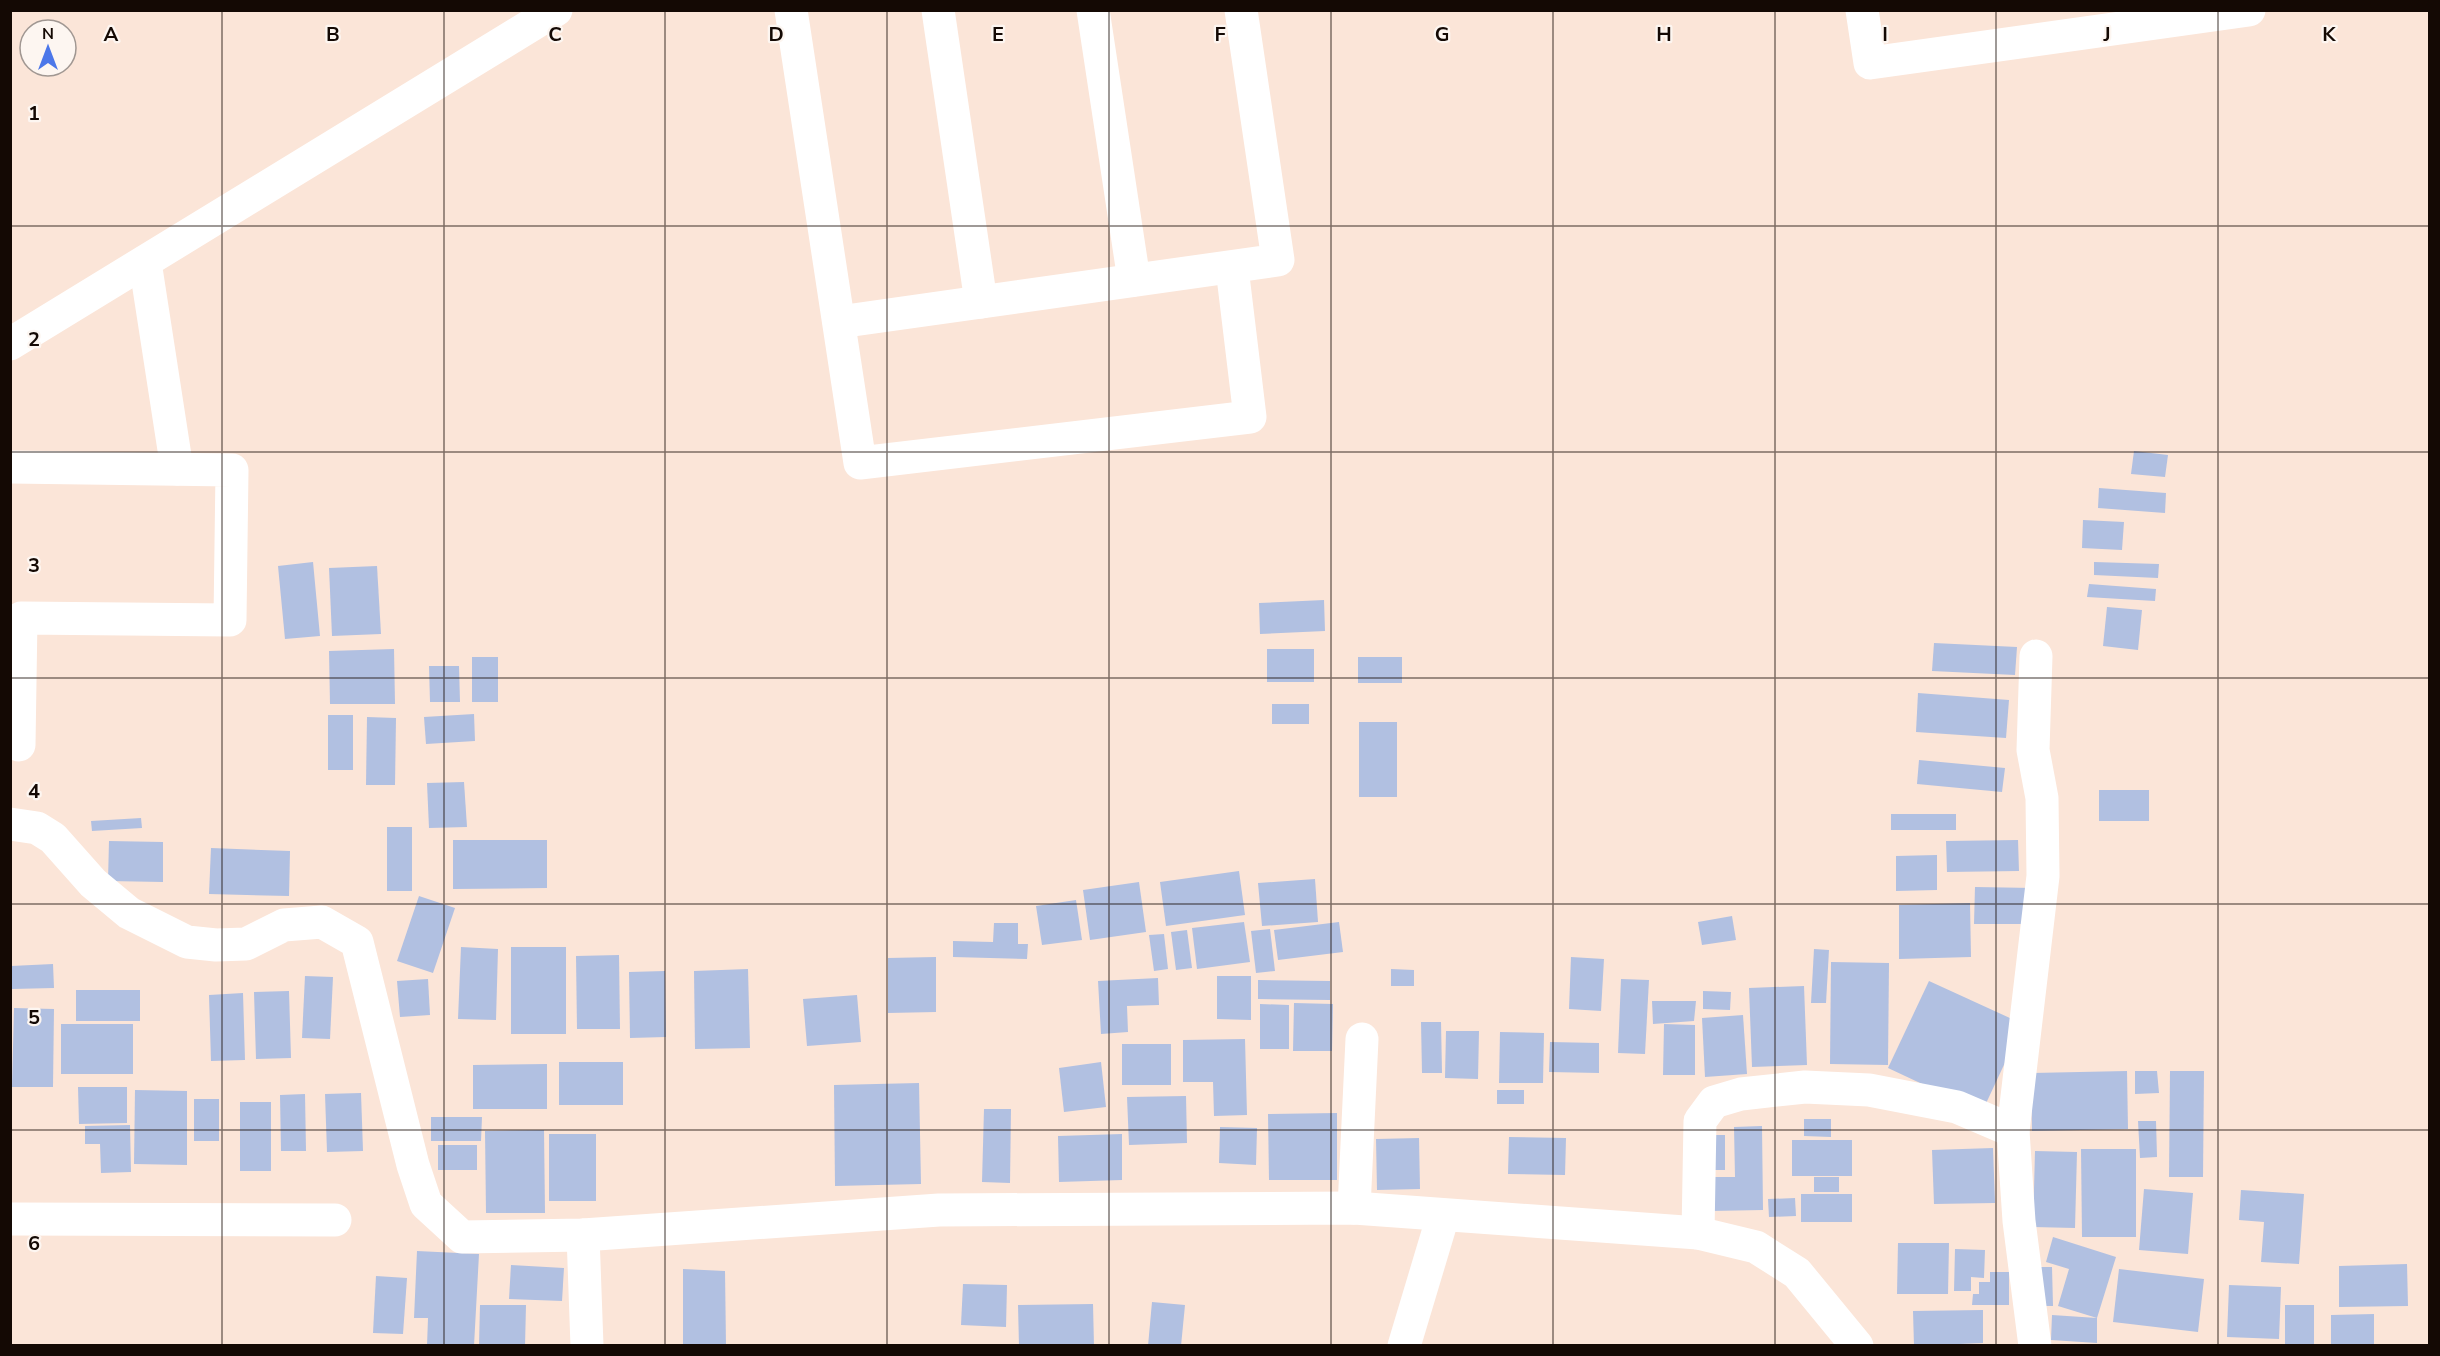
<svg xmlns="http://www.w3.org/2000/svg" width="2440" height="1356" font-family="'Nunito Sans',sans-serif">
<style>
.building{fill:#b1c0e1}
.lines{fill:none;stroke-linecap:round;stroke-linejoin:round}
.minor{stroke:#fff;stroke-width:33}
.tertiary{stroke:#fff;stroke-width:33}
.grid{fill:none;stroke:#140904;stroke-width:1.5;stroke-opacity:0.55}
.grid-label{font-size:20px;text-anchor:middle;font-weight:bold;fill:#140904;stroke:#fdf6f1;stroke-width:4.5;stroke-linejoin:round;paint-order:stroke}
</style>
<rect width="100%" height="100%" fill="#fbe5d8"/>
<g class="building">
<polygon points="2134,451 2168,455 2165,477 2131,474"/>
<polygon points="2099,488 2166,493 2165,513 2098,508"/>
<polygon points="2083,520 2124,522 2122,550 2082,548"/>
<polygon points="313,562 320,636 285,639 278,566"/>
<polygon points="2094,562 2159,564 2158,578 2094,575"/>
<polygon points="377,566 381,634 332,636 329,568"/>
<polygon points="2089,584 2156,589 2155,601 2087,597"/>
<polygon points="1324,600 1325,631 1260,634 1259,603"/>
<polygon points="2107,607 2142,610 2138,650 2103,646"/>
<polygon points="1934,643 2017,647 2015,675 1932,671"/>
<polygon points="394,649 395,704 330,704 329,651"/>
<rect x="1267" y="649" width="47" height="33"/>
<rect x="472" y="657" width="26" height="45"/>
<rect x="1358" y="657" width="44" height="26"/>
<polygon points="429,666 459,666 460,702 430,702"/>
<polygon points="1918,693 2009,700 2006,738 1916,732"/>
<rect x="1272" y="704" width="37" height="20"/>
<polygon points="474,714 475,741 426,744 424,717"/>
<rect x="328" y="715" width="25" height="55"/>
<polygon points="367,717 396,718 395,785 366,785"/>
<rect x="1359" y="722" width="38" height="75"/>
<polygon points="1919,760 2005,768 2002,792 1917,784"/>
<polygon points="464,782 467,827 429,828 427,783"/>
<rect x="2099" y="790" width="50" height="31"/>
<rect x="1891" y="814" width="65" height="16"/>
<polygon points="141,818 142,828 92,831 91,821"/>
<rect x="387" y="827" width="25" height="64"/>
<polygon points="453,840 547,840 547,888 453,889"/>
<polygon points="2018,840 2019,871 1947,872 1946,841"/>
<polygon points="109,841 163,842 163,882 108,881"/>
<polygon points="211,848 290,851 289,896 209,894"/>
<polygon points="1937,855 1937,890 1896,891 1896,856"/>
<polygon points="1239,871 1245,915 1166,926 1160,882"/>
<polygon points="1315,879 1318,922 1262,926 1258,883"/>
<polygon points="1139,882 1146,932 1090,940 1083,890"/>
<polygon points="1975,887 2034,888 2034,924 1974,924"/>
<polygon points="419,896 455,908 433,973 397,961"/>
<polygon points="1076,900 1082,940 1042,945 1036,906"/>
<polygon points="1970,903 1971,957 1899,959 1899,905"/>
<polygon points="1732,916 1736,940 1702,945 1698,922"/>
<polygon points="1244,922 1250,962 1197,969 1192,928"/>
<polygon points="1339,922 1343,952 1278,960 1274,930"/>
<polygon points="994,923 1018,923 1018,944 1028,944 1027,959 953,957 953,941 993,942"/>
<polygon points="1270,929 1275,971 1256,973 1251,931"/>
<polygon points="1187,930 1192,968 1176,970 1171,932"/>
<polygon points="1164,934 1168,969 1154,971 1149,935"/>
<polygon points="461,947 498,949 496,1020 458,1019"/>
<rect x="511" y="947" width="55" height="87"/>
<polygon points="1814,949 1829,950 1826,1003 1811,1003"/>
<polygon points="619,955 620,1029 577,1029 576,956"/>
<polygon points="936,957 936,1012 888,1013 888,958"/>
<polygon points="1571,957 1604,959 1601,1011 1569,1009"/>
<polygon points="1831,962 1889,963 1888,1065 1830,1064"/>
<polygon points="53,964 54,988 12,989 11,966"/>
<polygon points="748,969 750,1048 695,1049 694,971"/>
<polygon points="1391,969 1414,970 1414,986 1391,986"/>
<polygon points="665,971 666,1037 630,1038 629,972"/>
<polygon points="305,976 333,977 330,1039 302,1038"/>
<polygon points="1217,976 1251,976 1251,1020 1217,1019"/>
<polygon points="1158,978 1159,1005 1127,1006 1128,1032 1101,1034 1098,981"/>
<polygon points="428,979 430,1015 400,1017 397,981"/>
<polygon points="1621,979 1649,980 1645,1054 1618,1053"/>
<polygon points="1258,980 1330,981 1330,1000 1258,999"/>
<polygon points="1929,981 2023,1024 1982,1112 1888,1068"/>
<polygon points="1804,986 1807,1065 1752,1067 1749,988"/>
<rect x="76" y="990" width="64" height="31"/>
<polygon points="289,991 291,1058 256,1059 254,992"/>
<polygon points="1703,991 1731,992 1730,1010 1703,1009"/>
<polygon points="243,993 245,1060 211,1061 209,995"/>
<polygon points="857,995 861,1042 807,1046 803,999"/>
<polygon points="1652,1001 1696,1001 1694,1021 1653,1024"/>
<polygon points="1294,1003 1333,1004 1332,1051 1293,1051"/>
<polygon points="1260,1004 1289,1005 1289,1049 1260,1049"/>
<polygon points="14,1008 54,1009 53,1087 12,1087"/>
<polygon points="1743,1015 1747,1074 1705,1077 1702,1018"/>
<polygon points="1421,1022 1441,1022 1442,1073 1422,1073"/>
<rect x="61" y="1024" width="72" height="50"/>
<polygon points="1664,1024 1695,1025 1695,1075 1663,1075"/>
<polygon points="1446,1031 1479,1031 1478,1079 1445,1078"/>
<polygon points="1500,1032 1544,1033 1543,1083 1499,1083"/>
<polygon points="1245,1039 1247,1115 1214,1116 1213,1082 1183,1082 1183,1040"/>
<polygon points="1550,1042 1599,1043 1599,1073 1549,1072"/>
<rect x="1122" y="1044" width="49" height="41"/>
<rect x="559" y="1062" width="64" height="43"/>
<polygon points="1101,1062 1106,1107 1064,1112 1059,1068"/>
<polygon points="547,1064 547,1109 473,1109 473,1065"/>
<polygon points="2127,1071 2128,1129 2032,1131 2031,1073"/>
<polygon points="2135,1071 2157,1071 2159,1093 2135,1094"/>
<polygon points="2170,1071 2204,1071 2203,1177 2169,1177"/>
<polygon points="919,1083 921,1184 835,1186 834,1085"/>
<polygon points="78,1087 127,1087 127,1123 79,1124"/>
<polygon points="135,1090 187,1091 187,1165 134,1164"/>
<rect x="1497" y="1090" width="27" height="14"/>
<polygon points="361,1093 363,1151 327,1152 325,1094"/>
<polygon points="305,1094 306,1151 281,1151 280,1095"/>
<polygon points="1186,1096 1187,1143 1129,1145 1127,1097"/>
<rect x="194" y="1099" width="25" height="42"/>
<rect x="240" y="1102" width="31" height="69"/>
<polygon points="984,1109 1011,1109 1010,1183 982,1182"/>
<polygon points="1337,1113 1337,1180 1269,1180 1268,1114"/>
<polygon points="431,1117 482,1117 481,1141 431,1141"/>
<polygon points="1804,1119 1831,1119 1831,1137 1804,1136"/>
<polygon points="2138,1121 2156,1121 2157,1157 2140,1158"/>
<polygon points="130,1125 131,1172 101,1173 100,1144 85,1144 85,1126"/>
<polygon points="1762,1126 1763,1210 1710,1211 1710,1177 1735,1177 1734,1127"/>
<polygon points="1220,1127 1257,1128 1256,1165 1219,1163"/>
<polygon points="544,1130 545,1213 486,1213 485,1131"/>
<rect x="549" y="1134" width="47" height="67"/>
<polygon points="1122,1134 1122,1180 1059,1182 1058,1136"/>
<rect x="1708" y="1135" width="17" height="35"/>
<polygon points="1509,1137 1566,1138 1565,1175 1508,1174"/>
<polygon points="1419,1138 1420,1189 1377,1190 1376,1139"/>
<rect x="1792" y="1140" width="60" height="36"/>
<rect x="438" y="1145" width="39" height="25"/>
<polygon points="1993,1148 1995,1203 1934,1204 1932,1150"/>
<polygon points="2081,1149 2136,1149 2136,1237 2082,1237"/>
<polygon points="2035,1151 2077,1152 2075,1228 2033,1227"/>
<rect x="1814" y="1177" width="25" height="15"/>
<polygon points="2144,1189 2193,1193 2188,1254 2139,1250"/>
<polygon points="2241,1190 2304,1194 2299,1264 2261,1262 2264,1222 2239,1220"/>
<rect x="1801" y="1194" width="51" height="28"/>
<polygon points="1795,1198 1796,1216 1769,1217 1768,1199"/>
<polygon points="2053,1237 2116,1257 2097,1318 2097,1343 2051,1340 2052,1315 2097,1318 2058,1306 2069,1269 2046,1262"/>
<polygon points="1898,1243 1949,1243 1948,1294 1897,1294"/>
<polygon points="1955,1249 1985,1250 1984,1278 1971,1277 1971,1291 1954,1291"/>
<polygon points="417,1251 479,1254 474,1346 427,1346 428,1318 414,1318"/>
<polygon points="2407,1264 2408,1306 2339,1307 2339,1266"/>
<polygon points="511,1265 564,1268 562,1301 509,1299"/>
<polygon points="2039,1267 2052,1267 2053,1306 2040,1306"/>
<polygon points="683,1269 725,1271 726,1346 683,1346"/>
<polygon points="2119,1269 2204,1279 2198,1332 2113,1322"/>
<polygon points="1990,1272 2009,1272 2009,1305 1972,1305 1973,1294 1979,1294 1979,1282 1990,1282"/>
<polygon points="376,1276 407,1278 403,1334 373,1333"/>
<polygon points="963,1284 1007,1285 1006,1327 961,1325"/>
<polygon points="2229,1285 2281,1287 2279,1339 2227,1337"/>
<polygon points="1152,1302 1185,1305 1181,1346 1148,1346"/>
<polygon points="1093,1304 1094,1346 1019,1346 1018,1305"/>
<polygon points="480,1305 526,1305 525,1346 479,1346"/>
<rect x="2285" y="1305" width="29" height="41"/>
<polygon points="1983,1310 1983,1343 1914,1346 1913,1311"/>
<polygon points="2374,1314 2374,1346 2331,1346 2331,1315"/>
</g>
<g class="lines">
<g class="minor">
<polyline points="791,10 860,463 1250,417 1232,268"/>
<polyline points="938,10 981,302"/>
<polyline points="1093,10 1134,280"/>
<polyline points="1862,10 1870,63 2249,10"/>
<polyline points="145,262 177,469"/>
<polyline points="839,322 1278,260 1241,10"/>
<polyline points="10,344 556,10"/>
<polyline points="10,467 232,470 230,620 21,618 19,745"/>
<polyline points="1354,1208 1362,1039"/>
<polyline points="10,1219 335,1220"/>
<polyline points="1698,1233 1700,1121 1714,1102 1741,1094 1805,1087 1869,1090 1957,1107 2013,1131"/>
<polyline points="583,1235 587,1346"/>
<polyline points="1404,1346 1443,1216"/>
<polyline points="2035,1346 2019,1221 2013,1131 2043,876 2042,798 2033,750 2036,656"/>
</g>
<polyline class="tertiary" points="10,824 37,828 53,838 93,883 129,913 187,942 216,945 246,944 284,925 322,922 357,942 413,1165 426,1204 462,1237 583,1235 939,1210 1354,1208 1698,1233 1756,1247 1797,1273 1857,1346"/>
</g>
<path class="grid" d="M 222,10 L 222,1346M 444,10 L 444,1346M 665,10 L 665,1346M 887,10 L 887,1346M 1109,10 L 1109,1346M 1331,10 L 1331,1346M 1553,10 L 1553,1346M 1775,10 L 1775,1346M 1996,10 L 1996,1346M 2218,10 L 2218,1346M 10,226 L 2430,226M 10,452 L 2430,452M 10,678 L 2430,678M 10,904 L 2430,904M 10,1130 L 2430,1130"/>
<g class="grid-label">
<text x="111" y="41">A</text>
<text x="333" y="41">B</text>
<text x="555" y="41">C</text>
<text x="776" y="41">D</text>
<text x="998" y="41">E</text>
<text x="1220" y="41">F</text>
<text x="1442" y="41">G</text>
<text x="1664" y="41">H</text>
<text x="1885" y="41">I</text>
<text x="2107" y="41">J</text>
<text x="2329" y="41">K</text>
<text x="34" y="120">1</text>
<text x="34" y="346">2</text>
<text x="34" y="572">3</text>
<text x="34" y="798">4</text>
<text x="34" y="1024">5</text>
<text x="34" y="1250">6</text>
</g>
<rect width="2440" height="1356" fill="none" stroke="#140904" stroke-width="24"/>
<g transform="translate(48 48)"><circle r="28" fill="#fdf6f1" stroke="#a09792" stroke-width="1.5"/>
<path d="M0-4.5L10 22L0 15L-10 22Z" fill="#4c77e9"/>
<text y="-9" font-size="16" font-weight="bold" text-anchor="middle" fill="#140904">N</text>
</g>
</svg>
